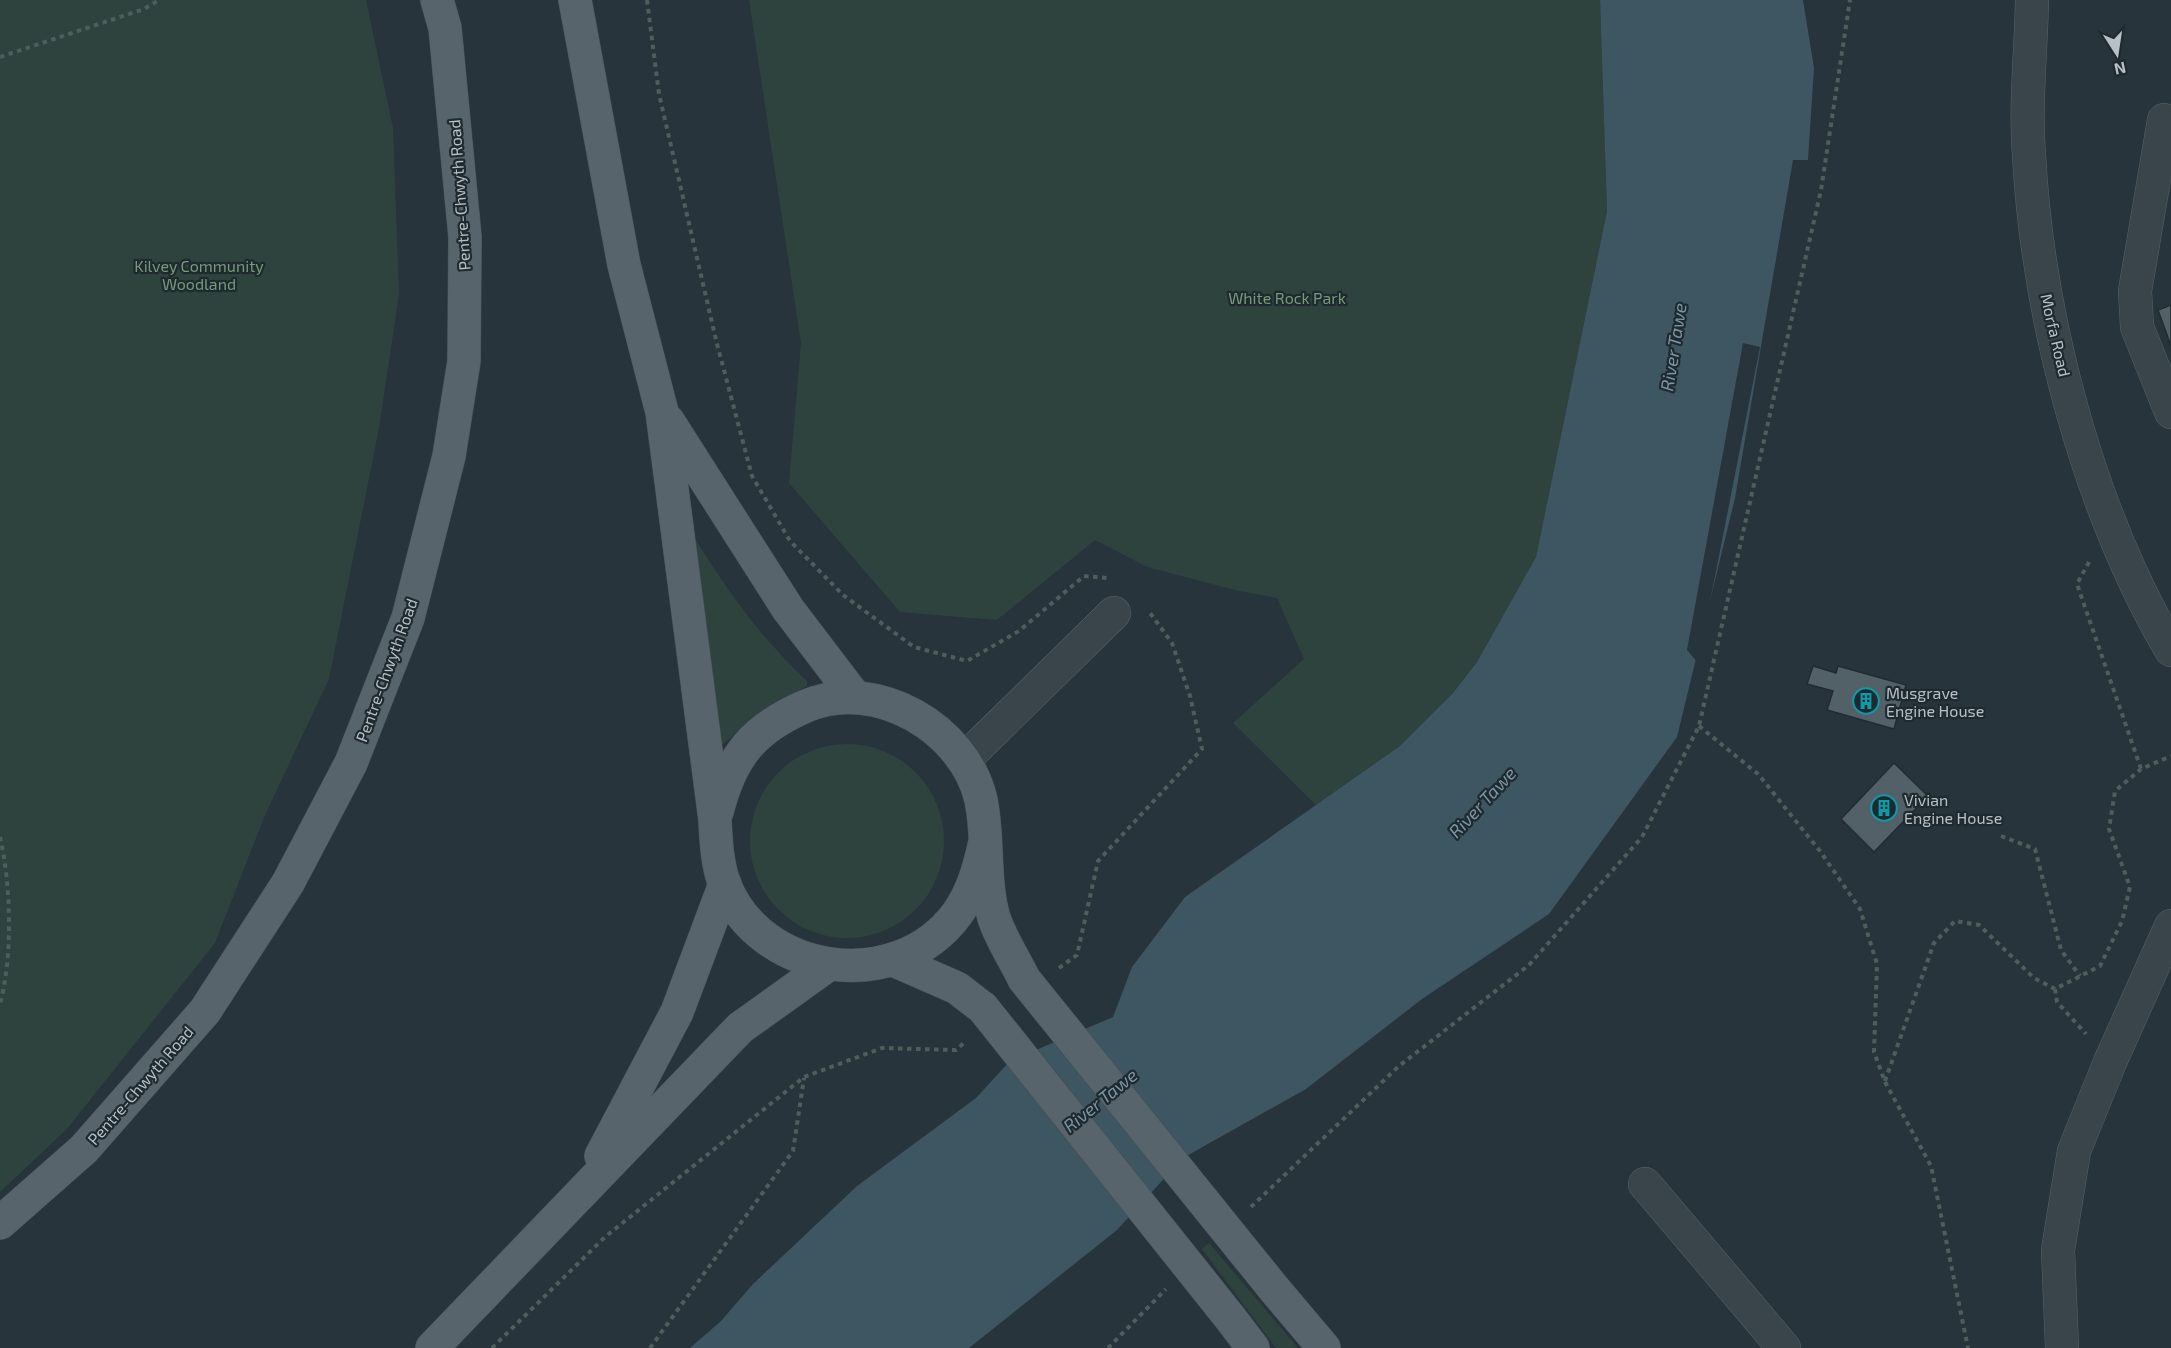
<svg xmlns="http://www.w3.org/2000/svg" width="2171" height="1348" font-family="'Exo 2',sans-serif">
<style>
.green{fill:#2e433e}
.water{fill:#3e5562}
.pier{fill:#27343b}
.building{fill:#526168;stroke:#212c32;stroke-width:1.5}
.lines{fill:none;stroke-linecap:round;stroke-linejoin:round}
.minor-casing{stroke:#586369;stroke-width:34}
.major-casing{stroke:#465157;stroke-width:34}
.path{stroke:#4d5f5d;stroke-width:4;stroke-dasharray:4.5 4.5;stroke-linecap:butt}
.minor{stroke:#3a454b;stroke-width:33}
.major{stroke:#58646b;stroke-width:33}
.major-bridge-casing{stroke:#465157;stroke-width:34;stroke-linecap:butt}
.major-bridge{stroke:#58646b;stroke-width:33}
.labels{text-anchor:middle;dominant-baseline:central;stroke-width:4.5;stroke-linejoin:round;paint-order:stroke}
.street-label{font-size:16px;fill:#b6c0c6;stroke:#1f2a30}
.park-label{font-size:16px;fill:#779a77;stroke:#1f2a30}
.poi-label{font-size:16px;fill:#b6c0c6;stroke:#1f2a30;text-anchor:start}
.water-label{font-size:18px;font-style:italic;fill:#7a96a6;stroke:#1f2a30}
</style>
<rect width="100%" height="100%" fill="#27343b"/>
<g class="green">
<polygon points="0,0 366,0 393,128 399,294 379,428 329,679 265,815 215,943 67,1129 0,1192"/>
<polygon points="749,0 1600,0 1607,211 1536,557 1477,662 1453,693 1401,746 1316,805 1233,723 1304,659 1277,598 1239,591 1147,567 1095,540 997,620 900,612 789,483 801,343"/>
<path d="M 692,534 C 728,591 757,634 807,681 L 807,686 L 766,708 L 716,750 Z"/>
<circle cx="847" cy="841" r="97"/>
<polygon points="1209,1243 1298,1348 1276,1348 1202,1249"/>
</g>
<polygon class="water" points="1600,0 1803,0 1814,68 1808,160 1793,160 1735,498 1677,737 1549,914 1422,999 1306,1089 1183,1158 1117,1230 969,1348 690,1348 721,1321 753,1284 857,1186 976,1098 1010,1061 1113,1017 1132,967 1185,897 1400,746 1453,693 1477,662 1536,557 1607,211"/>
<polygon class="pier" points="1743,343 1760,347 1698,663 1687,650"/>
<g class="building">
<polygon points="2171,305 2171,346 2158,310"/>
<polygon points="1813,666 1836,673 1838,666 1906,685 1894,729 1827,710 1833,691 1807,684"/>
<polygon points="1894,763 1928,796 1874,852 1841,819"/>
</g>
<g class="lines">
<g class="minor-casing">
<g id="minor">
<path d="M 2032,0 C 2031,52 2025,103 2029,155 C 2038,319 2088,508 2171,650"/>
<polyline points="2164,120 2135,291 2137,327 2171,412"/>
<polyline points="964,760 1114,613"/>
<polyline points="1645,1184 1784,1348"/>
<polyline points="2062,1348 2058,1250 2074,1151 2110,1062 2171,926"/>
</g>
</g>
<g class="major-casing">
<g id="major">
<path d="M 575,0 L 624,265 L 662,412 L 715,820 C 716,841 717,862 724,883 C 760,977 897,995 957,914 C 973,892 979,868 985,842"/>
<polyline points="668,421 788,609 855,697"/>
<path d="M 717,812 C 731,756 753,729 806,706 C 876,676 965,729 981,800 C 989,838 983,881 994,918 C 1001,939 1015,960 1024,979"/>
<polyline points="893,960 957,988 983,1008"/>
<polyline points="601,1156 677,1012 725,884"/>
<polyline points="0,1223 84,1149 205,1011 288,883 351,763 408,618 449,456 464,361 465,237 445,28 437,0"/>
<polyline points="1275,1290 1324,1348"/>
<polyline points="1231,1319 1253,1348"/>
<polyline points="432,1348 740,1028 828,965"/>
</g>
</g>
<g class="path">
<polyline points="647,0 659,94 716,340 752,476 790,541 843,595 914,647 967,661 1019,631 1084,576 1107,578"/>
<polyline points="0,57 144,9 159,0"/>
<polyline points="2089,562 2077,584 2141,769"/>
<polyline points="1699,726 1758,774 1820,851 1860,909 1877,964 1874,1052 1885,1082 1931,1166 1968,1348"/>
<polyline points="2001,836 2035,849 2061,950 2080,976"/>
<path d="M 0,837 C 11,884 13,957 0,1004"/>
<polyline points="1059,968 1077,955 1098,861 1202,749 1190,696 1172,643 1148,610"/>
<polyline points="2055,989 2057,1002 2086,1034"/>
<polyline points="1885,1081 1934,943 1955,921 1979,925 2034,978 2055,989 2100,966 2122,921 2130,887 2109,829 2115,791 2141,769 2171,756"/>
<polyline points="1251,1207 1399,1066 1529,965 1642,837 1699,726 1821,190 1850,0"/>
<polyline points="492,1348 605,1237 804,1077 882,1048 956,1050 966,1041"/>
<polyline points="650,1348 793,1151 804,1078"/>
<polyline points="1108,1348 1166,1289"/>
</g>
<use href="#minor" class="minor"/>
<use href="#major" class="major"/>
<g class="major-bridge-casing">
<g id="major-bridge">
<polyline points="1024,979 1275,1290"/>
<polyline points="983,1008 1231,1319"/>
</g>
</g>
<use href="#major-bridge" class="major-bridge"/>
</g>
<defs>
<g id="building-ring" transform="scale(1.35)"><circle r="9.5" fill="#1f2a30" stroke="#0f9aa8" stroke-width="1.5"/><path d="M-4-6H4V6H1V3H-1V6H-4ZM-2.5-4.3h1.7v1.8h-1.7ZM.8-4.3h1.7v1.8H.8ZM-2.5-1h1.7V.8h-1.7ZM.8-1h1.7V.8H.8Z" fill="#0f9aa8"/></g>
</defs>
<g fill-rule="evenodd">
<use href="#building-ring" x="1866" y="701"/>
<use href="#building-ring" x="1884" y="808"/>
</g>
<g class="labels">
<g class="street-label">
<text transform="translate(459 195) rotate(-94)">Pentre-Chwyth Road</text>
<text transform="translate(2056 335) rotate(77)">Morfa Road</text>
<text transform="translate(386 670) rotate(-70)">Pentre-Chwyth Road</text>
<text transform="translate(140 1085) rotate(-49)">Pentre-Chwyth Road</text>
</g>
<g class="park-label">
<text x="199" y="265">Kilvey Community<tspan x="199" dy="18">Woodland</tspan></text>
<text x="1287" y="297">White Rock Park</text>
</g>
<g class="poi-label">
<text x="1886" y="692">Musgrave<tspan x="1886" dy="18">Engine House</tspan></text>
<text x="1904" y="799">Vivian<tspan x="1904" dy="18">Engine House</tspan></text>
</g>
<g class="water-label">
<text transform="translate(1673 347) rotate(-81)">River Tawe</text>
<text transform="translate(1482 802) rotate(-47)">River Tawe</text>
<text transform="translate(1100 1100) rotate(-39)">River Tawe</text>
</g>
</g>
<g transform="translate(2117 54) rotate(168)" stroke="#1f2a30" stroke-width="4.5" paint-order="stroke">
<path d="M0-4.5L10 22L0 15L-10 22Z" fill="#b6c0c6"/>
<text y="-9" font-size="16" font-weight="bold" text-anchor="middle" fill="#b6c0c6">N</text>
</g>
</svg>
